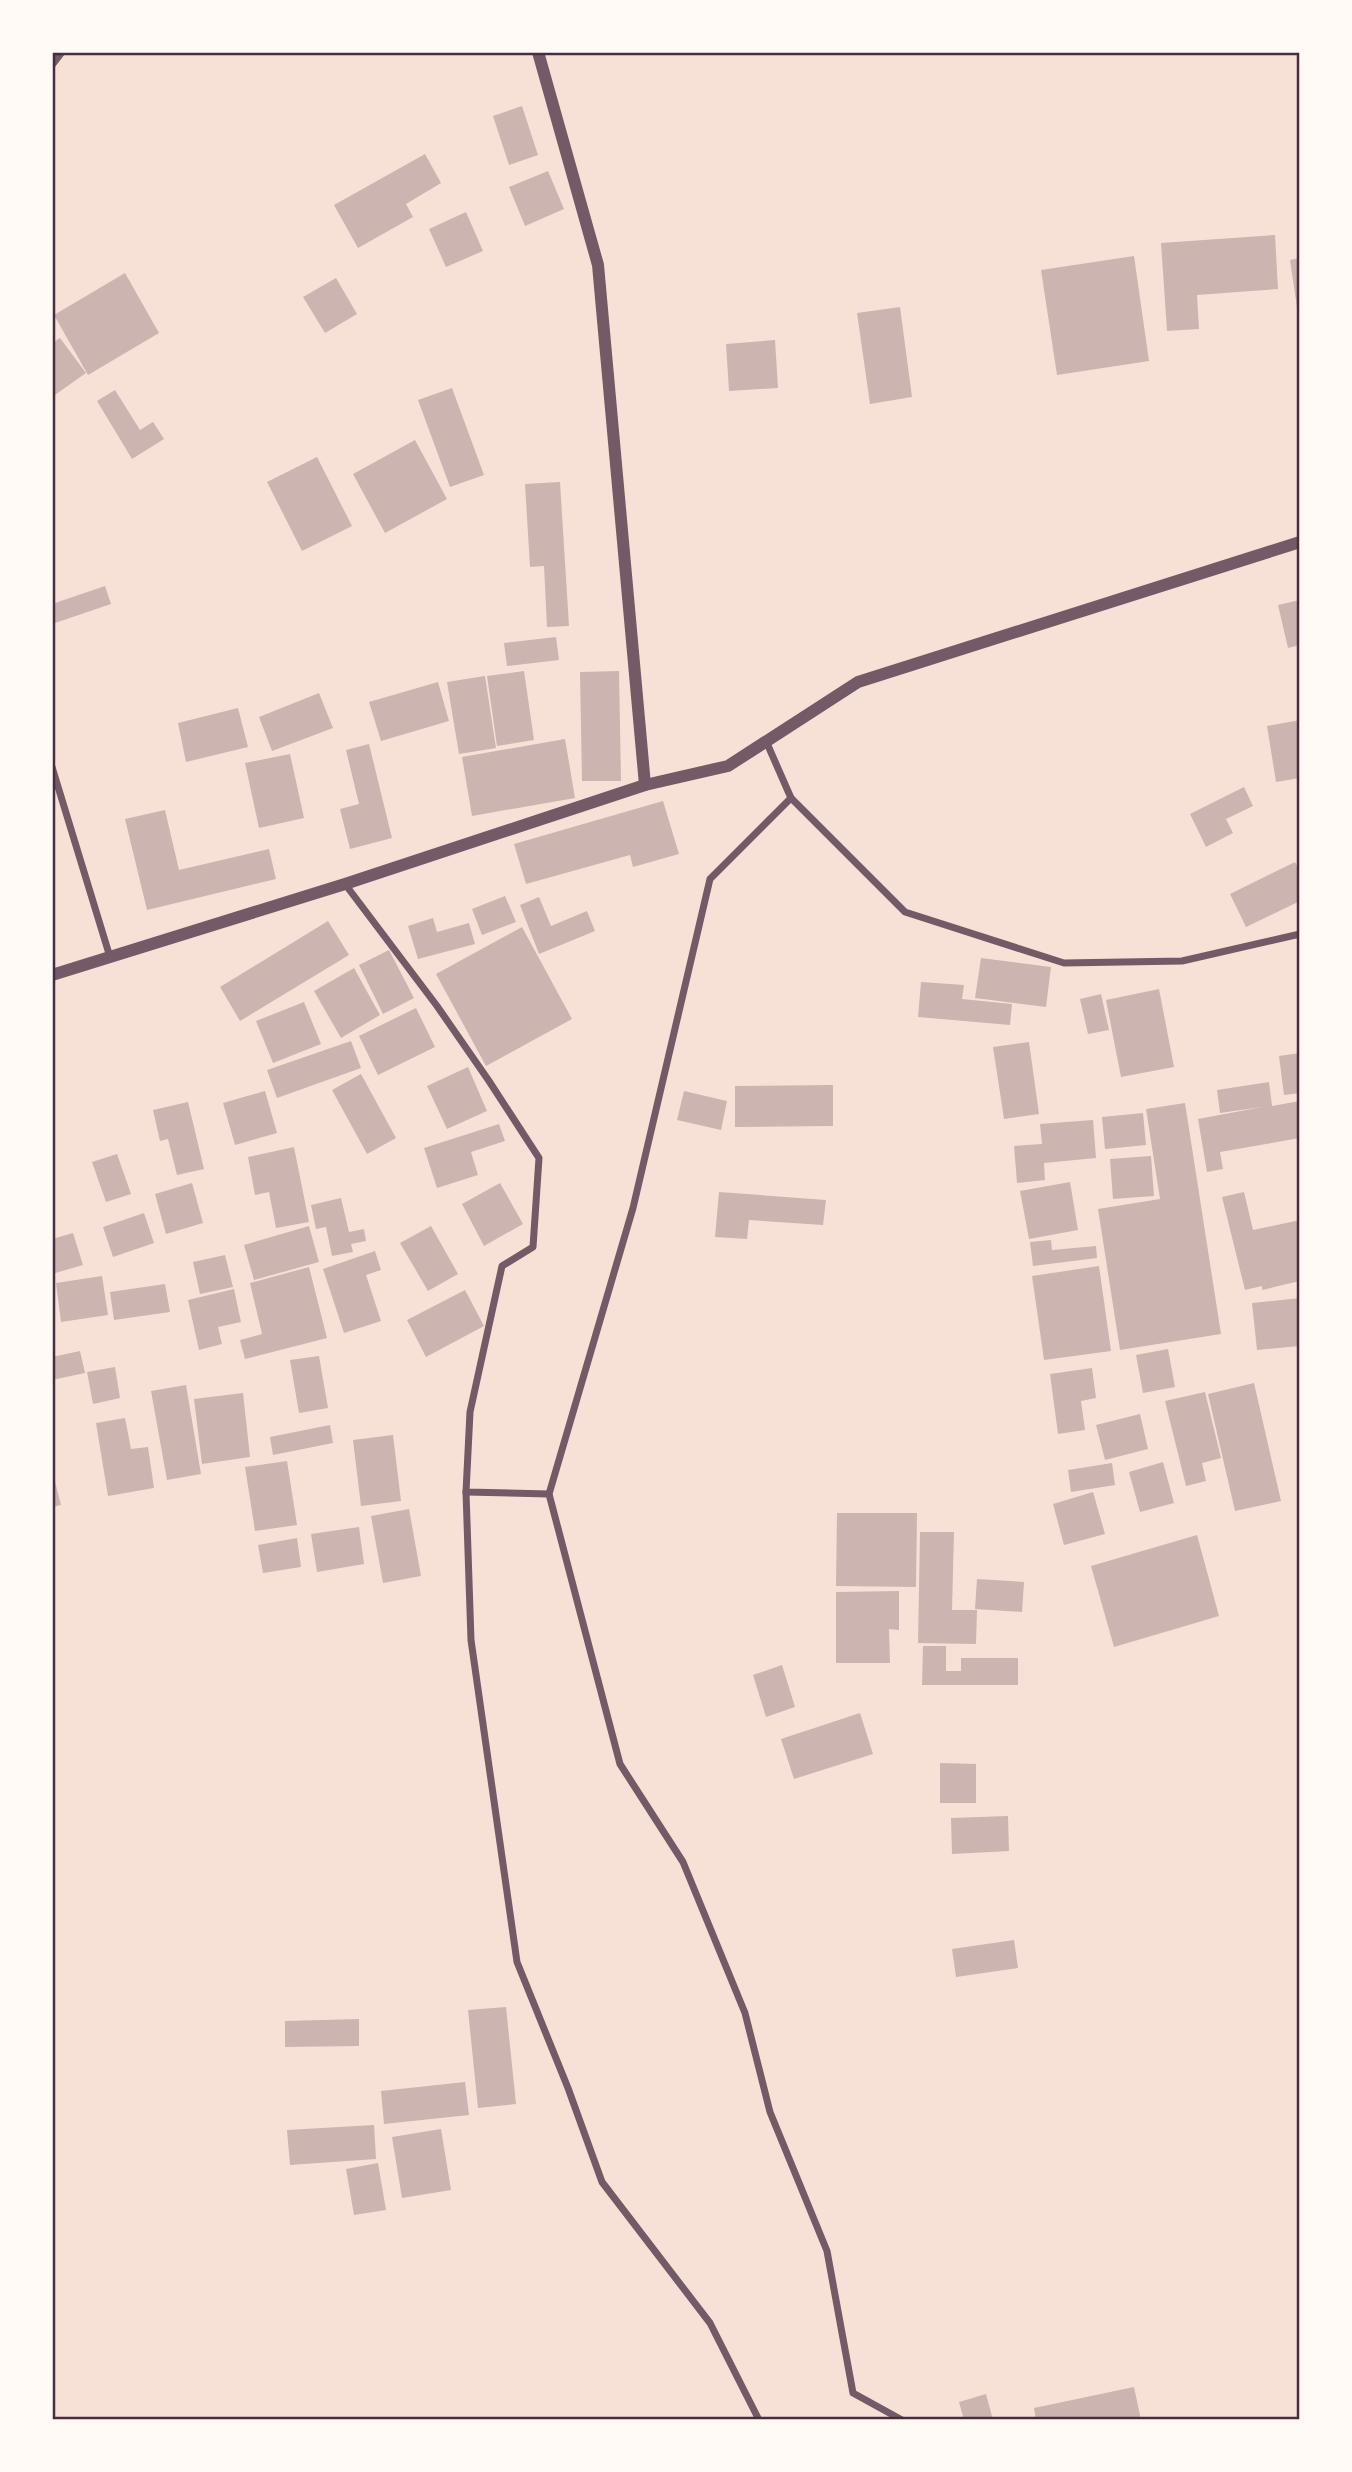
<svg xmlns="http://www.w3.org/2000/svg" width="1352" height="2472" font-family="'Libre Baskerville',serif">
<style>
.building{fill:#ccb4b1}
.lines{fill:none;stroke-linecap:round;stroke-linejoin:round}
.minor{stroke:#755966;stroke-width:7}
.tertiary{stroke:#755966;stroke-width:12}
.neatline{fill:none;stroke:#4a2c40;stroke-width:2.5}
</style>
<rect width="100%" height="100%" fill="#f7e1d7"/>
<g class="building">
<polygon points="522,106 538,155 509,165 493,116"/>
<polygon points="425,154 441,183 406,204 413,217 358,248 334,205"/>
<polygon points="548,171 564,209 525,226 509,187"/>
<polygon points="466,212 483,251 446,267 429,229"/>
<polygon points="1275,235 1278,289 1197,295 1199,329 1167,331 1161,243"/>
<polygon points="1134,256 1149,361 1057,375 1041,270"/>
<polygon points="1300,258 1300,314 1298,314 1290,260"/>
<polygon points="125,273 159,333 88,375 54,315"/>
<polygon points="336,278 357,314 325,333 303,297"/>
<polygon points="900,307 912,397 870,404 857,313"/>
<polygon points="60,338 86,373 52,397 52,343"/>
<polygon points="775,340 778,388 729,391 726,344"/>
<polygon points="452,388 484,475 450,487 418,400"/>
<polygon points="115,390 140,430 153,422 164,439 132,459 97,401"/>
<polygon points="415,440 447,499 385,533 353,474"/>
<polygon points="317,457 352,526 302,551 267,482"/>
<polygon points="560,482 569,626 547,627 544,566 530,567 525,484"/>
<polygon points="105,586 111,604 52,624 52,604"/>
<polygon points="1300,600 1300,645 1288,648 1278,605"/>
<polygon points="556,637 559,660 507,666 504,643"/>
<polygon points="524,671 534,740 497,746 487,676"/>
<polygon points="619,671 621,781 582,781 580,672"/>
<polygon points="485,676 496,748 459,754 447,682"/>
<polygon points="438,682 449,721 381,741 369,702"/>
<polygon points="319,693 333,728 272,751 259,717"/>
<polygon points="238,708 248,747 186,762 178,723"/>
<polygon points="1300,720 1300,778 1276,782 1267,726"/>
<polygon points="565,739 575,798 472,816 462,757"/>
<polygon points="369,744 392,838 350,849 340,809 359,804 346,750"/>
<polygon points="290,754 304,818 259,828 245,763"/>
<polygon points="1244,787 1253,806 1226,819 1233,833 1206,847 1190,814"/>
<polygon points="663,801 679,854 633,867 630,855 526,884 514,844"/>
<polygon points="165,810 179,870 269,849 276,879 147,910 125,819"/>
<polygon points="1295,862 1300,872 1300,901 1246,927 1230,894"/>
<polygon points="505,896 516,922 482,935 472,909"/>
<polygon points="539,897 551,926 587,911 595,931 539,954 520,905"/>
<polygon points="433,918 437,932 469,923 475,944 418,959 408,926"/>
<polygon points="328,921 349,955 240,1021 220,987"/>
<polygon points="522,927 572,1019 486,1066 436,974"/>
<polygon points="389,950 414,998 383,1014 359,965"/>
<polygon points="981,958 1051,967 1046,1007 975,998"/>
<polygon points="354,968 380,1015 341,1038 314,991"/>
<polygon points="921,982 964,985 962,999 1012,1004 1010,1025 918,1017"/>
<polygon points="1159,989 1174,1067 1121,1077 1106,1000"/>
<polygon points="1101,994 1109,1030 1088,1034 1080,999"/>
<polygon points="304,1002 321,1044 273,1063 256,1021"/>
<polygon points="416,1008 435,1047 378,1075 359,1036"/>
<polygon points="351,1041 361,1068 277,1098 267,1070"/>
<polygon points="1029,1042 1039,1114 1004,1119 993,1047"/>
<polygon points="1300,1053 1300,1093 1284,1095 1279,1056"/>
<polygon points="468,1067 487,1111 447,1129 427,1086"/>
<polygon points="361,1074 396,1138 367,1154 332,1090"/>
<polygon points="1269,1082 1272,1106 1300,1101 1300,1138 1220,1152 1223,1169 1207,1172 1198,1119 1262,1107 1220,1113 1217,1090"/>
<polygon points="833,1085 833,1126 735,1127 735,1086"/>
<polygon points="265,1091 277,1133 235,1145 223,1103"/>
<polygon points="684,1091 727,1101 721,1130 677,1120"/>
<polygon points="188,1102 204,1169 177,1175 168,1139 160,1141 153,1110"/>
<polygon points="1185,1103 1221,1334 1120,1350 1098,1209 1160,1199 1146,1109"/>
<polygon points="1143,1113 1146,1145 1105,1149 1102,1117"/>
<polygon points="1093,1120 1096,1158 1044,1163 1045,1180 1017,1183 1014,1146 1042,1144 1040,1124"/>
<polygon points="499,1124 505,1141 471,1152 478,1175 437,1188 424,1148"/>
<polygon points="294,1147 309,1222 276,1228 269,1192 255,1195 248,1157"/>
<polygon points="117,1154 131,1194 106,1202 92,1162"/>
<polygon points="1151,1156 1154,1196 1113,1199 1110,1159"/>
<polygon points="1070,1182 1078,1230 1029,1239 1020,1191"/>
<polygon points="192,1183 203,1223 166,1234 155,1194"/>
<polygon points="500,1183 523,1224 484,1246 462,1204"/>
<polygon points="719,1192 826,1200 823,1225 749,1220 747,1239 715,1237"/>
<polygon points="1244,1192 1253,1230 1300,1220 1300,1281 1262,1290 1262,1286 1245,1290 1222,1197"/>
<polygon points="341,1198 349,1232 364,1229 366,1241 351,1244 353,1252 332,1256 326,1227 316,1229 311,1205"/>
<polygon points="144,1213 154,1243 113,1257 103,1227"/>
<polygon points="309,1226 319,1262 254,1280 244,1245"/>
<polygon points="431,1226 458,1274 428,1291 400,1243"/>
<polygon points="73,1233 83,1265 52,1274 52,1239"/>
<polygon points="1051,1240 1052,1250 1096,1246 1097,1258 1033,1266 1030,1242"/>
<polygon points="375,1251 381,1270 366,1275 381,1321 344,1333 323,1269"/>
<polygon points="225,1255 233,1287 200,1294 193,1262"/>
<polygon points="1099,1266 1111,1351 1044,1360 1032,1276"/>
<polygon points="309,1267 327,1338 245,1359 240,1340 262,1334 250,1283"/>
<polygon points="102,1276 108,1315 61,1322 56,1283"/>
<polygon points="165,1284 170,1312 114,1320 110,1292"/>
<polygon points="234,1289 241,1322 218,1327 222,1344 199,1350 188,1300"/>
<polygon points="465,1290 484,1326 426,1357 407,1320"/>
<polygon points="1300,1298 1300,1346 1257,1350 1252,1303"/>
<polygon points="1168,1349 1175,1387 1143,1393 1136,1355"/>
<polygon points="80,1351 85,1373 52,1380 52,1357"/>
<polygon points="319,1356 328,1408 299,1413 290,1360"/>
<polygon points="115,1367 120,1398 93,1404 87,1372"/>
<polygon points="1092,1368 1096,1398 1081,1401 1085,1430 1058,1434 1050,1374"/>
<polygon points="1254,1383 1281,1501 1235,1511 1208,1394"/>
<polygon points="186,1385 201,1474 167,1480 151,1391"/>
<polygon points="1205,1392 1221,1458 1202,1463 1206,1481 1186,1486 1165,1401"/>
<polygon points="243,1393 250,1457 202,1464 194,1399"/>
<polygon points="1140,1414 1148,1449 1105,1460 1096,1425"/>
<polygon points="125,1418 131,1449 148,1447 154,1488 108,1496 96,1423"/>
<polygon points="330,1425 333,1443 273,1455 270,1437"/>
<polygon points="393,1435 401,1501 361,1506 353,1440"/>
<polygon points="287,1461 297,1525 255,1531 245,1467"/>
<polygon points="1163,1462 1174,1503 1140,1512 1129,1472"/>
<polygon points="1112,1463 1115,1485 1071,1492 1068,1470"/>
<polygon points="52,1470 61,1505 52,1507"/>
<polygon points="1093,1492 1105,1534 1064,1545 1053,1504"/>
<polygon points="409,1509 421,1576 383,1583 371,1516"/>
<polygon points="837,1513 917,1513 916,1587 836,1586"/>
<polygon points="359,1527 364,1564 317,1572 311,1534"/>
<polygon points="920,1532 954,1532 952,1610 977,1610 976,1644 918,1643"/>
<polygon points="1197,1535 1219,1616 1114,1647 1091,1566"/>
<polygon points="297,1538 301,1567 263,1573 258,1545"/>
<polygon points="977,1579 1024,1582 1022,1612 975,1609"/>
<polygon points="899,1591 899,1630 889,1629 890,1663 836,1663 836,1592"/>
<polygon points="923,1646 946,1646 946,1671 961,1671 961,1658 1018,1658 1018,1685 922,1685"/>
<polygon points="782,1665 795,1707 766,1717 753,1675"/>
<polygon points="860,1713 873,1754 794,1779 781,1739"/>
<polygon points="940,1763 976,1764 976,1803 940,1803"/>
<polygon points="1008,1816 1009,1851 952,1854 951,1818"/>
<polygon points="1014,1940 1018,1968 956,1977 952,1949"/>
<polygon points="506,2007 516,2104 478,2108 468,2010"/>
<polygon points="359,2019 359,2046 285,2047 285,2021"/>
<polygon points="465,2082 469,2115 384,2124 381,2091"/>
<polygon points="374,2125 376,2159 290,2165 287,2130"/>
<polygon points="441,2129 451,2190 402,2198 392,2137"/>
<polygon points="378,2163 386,2210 354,2215 346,2169"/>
<polygon points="1134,2387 1141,2420 1036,2420 1034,2408"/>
<polygon points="986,2394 993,2420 964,2420 959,2402"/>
</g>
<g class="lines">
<g class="minor">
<polyline points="52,65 62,52"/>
<polyline points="766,741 791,798 905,912 1064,963 1182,961 1300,934"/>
<polyline points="52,767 110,957"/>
<polyline points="791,798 710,879 633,1208 549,1494 620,1764 683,1862 745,2013 770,2112 827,2251 853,2393 902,2420"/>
<polyline points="345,884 437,1006 489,1081 539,1158 533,1247 502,1266 470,1412 466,1492 549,1494"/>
<polyline points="466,1492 471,1640 517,1962 568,2088 602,2182 710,2323 759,2420"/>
</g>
<g class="tertiary">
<polyline points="538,52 598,265 645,785"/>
<polyline points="52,975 345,884 645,785 728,766 858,682 1300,542"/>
</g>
</g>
<rect width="1352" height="2472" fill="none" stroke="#fffaf5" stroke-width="108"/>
<rect x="54" y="54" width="1244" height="2364" class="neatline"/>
</svg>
